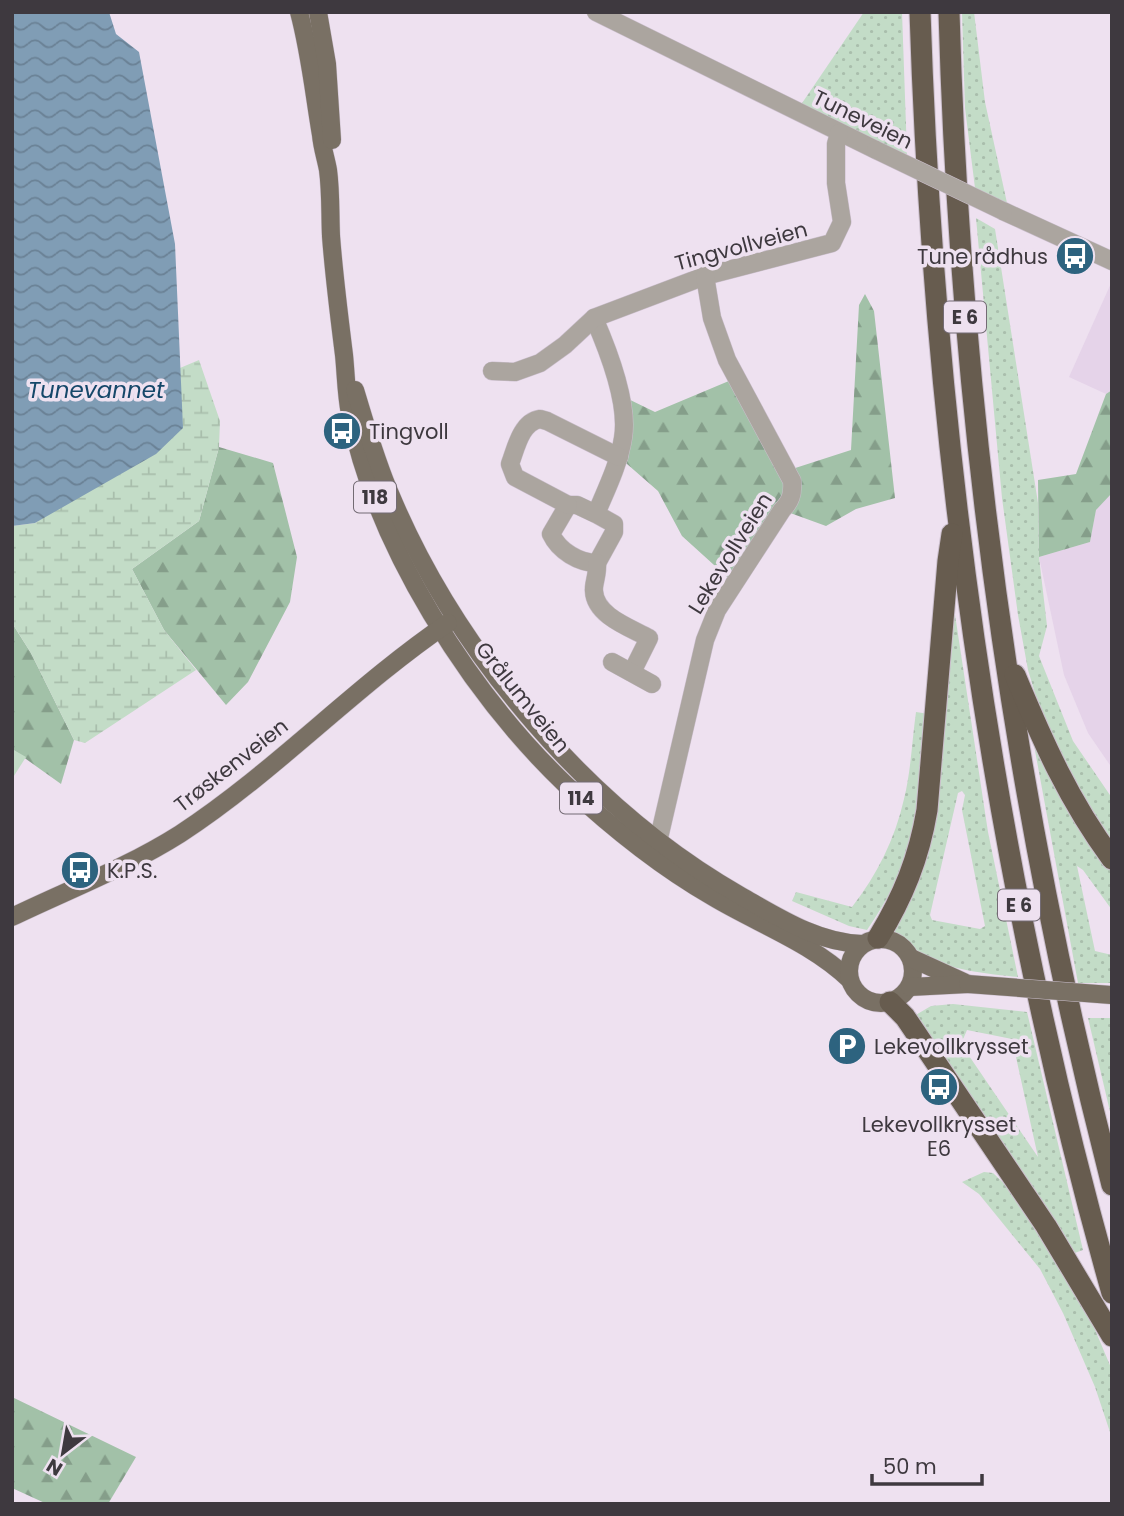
<svg xmlns="http://www.w3.org/2000/svg" width="1124" height="1516" font-family="Poppins,sans-serif">
<style>
.built{fill:#e5d3e9}
.grass{fill:url(#grass-dots);fill-rule:evenodd}
.forest{fill:url(#forest-firs)}
.wetland{fill:url(#wetland-marsh)}
.garden{fill:#c3dcc7}
.water{fill:url(#water-waves)}
.lines{fill:none;stroke-linecap:round;stroke-linejoin:round}
.minor-casing{stroke:#cbbfcd;stroke-width:19}
.primary-casing{stroke:#cbbfcd;stroke-width:19}
.motorway-casing{stroke:#cbbfcd;stroke-width:23}
.minor{stroke:#aba59f;stroke-width:18}
.primary{stroke:#797064;stroke-width:18}
.motorway{stroke:#675c4f;stroke-width:21}
.minor-bridge-casing{stroke:#cbbfcd;stroke-width:19;stroke-linecap:butt}
.primary-bridge-casing{stroke:#cbbfcd;stroke-width:19;stroke-linecap:butt}
.minor-bridge{stroke:#aba59f;stroke-width:18}
.primary-bridge{stroke:#797064;stroke-width:18}
.labels{text-anchor:middle;dominant-baseline:central;stroke-width:7;stroke-linejoin:round;paint-order:stroke}
.shield{fill:#eee1f0;stroke:#736b74;stroke-width:2}
.shield-label{font-size:19px;font-weight:bold;fill:#3e393f}
.street-label{font-size:21px;fill:#3e393f;stroke:#eee1f0}
.poi-label{font-size:21px;fill:#3e393f;stroke:#eee1f0;text-anchor:start}
.water-label{font-size:23px;font-style:italic;fill:#154769;stroke:#eee1f0}
</style>
<defs>
<pattern id="grass-dots" width="8" height="8" patternUnits="userSpaceOnUse" patternTransform="scale(1.75)"><rect width="8" height="8" fill="#c3dcc7"/><path d="M2 2h.1M6 6h.1" fill="none" stroke="#a9beac" stroke-width="1.8" stroke-linecap="round"/></pattern>
<pattern id="forest-firs" width="22" height="20" patternUnits="userSpaceOnUse" patternTransform="scale(1.75)"><rect width="22" height="20" fill="#a2c1a8"/><path d="M5 1l3.5 6h-7zM16 11l3.5 6h-7z" fill="#859e8a"/></pattern>
<pattern id="wetland-marsh" width="20" height="14" patternUnits="userSpaceOnUse" patternTransform="scale(1.75)"><rect width="20" height="14" fill="#c3dcc7"/><path d="M1 5h8M5 5V1M11 12h8M15 12V8" fill="none" stroke="#a9beac"/></pattern>
<pattern id="water-waves" width="16" height="10" patternUnits="userSpaceOnUse" patternTransform="scale(1.75)"><rect width="16" height="10" fill="#809db5"/><path d="M0 5q4-4 8 0t8 0" fill="none" stroke="#6a8195"/></pattern>
</defs>
<rect width="100%" height="100%" fill="#eee1f0"/>
<g class="built">
<polygon points="1112,281 1112,390 1106,394 1069,377"/>
<polygon points="1112,493 1112,768 1088,733 1064,675 1039,557 1090,542 1096,509"/>
</g>
<g class="grass">
<polygon points="864,12 902,12 907,154 876,150 796,112"/>
<polygon points="962,12 974,12 985,102 1007,203 975,188 965,108"/>
<polygon points="976,218 995,229 1038,503 1039,557 1047,626 1039,656 1073,741 1112,798 1112,846 1092,818 1044,723 1028,670 1018,615 1002,498"/>
<path d="M 954,608 L 988,832 L 1018,977 C 990,974 943,970 921,953 C 911,947 905,939 894,933 L 914,891 L 928,844 ZM 962,791 L 965,795 L 962,810 L 985,926 L 980,929 L 932,920 L 930,915 L 958,793 Z"/>
<path d="M 916,712 L 929,714 C 920,800 919,856 867,930 L 849,926 L 792,901 L 796,892 L 852,907 C 877,875 895,839 904,799 C 911,771 912,740 916,712 Z"/>
<polygon points="1031,729 1112,869 1112,910 1083,870 1077,866 1095,951 1112,955 1112,983 1078,983"/>
<path d="M 953,1004 L 1027,1012 L 1083,1250 L 1072,1254 L 914,1016 L 931,1006 ZM 967,1030 L 1012,1039 L 1038,1157 L 961,1044 Z"/>
<polygon points="1088,1018 1112,1018 1112,1120"/>
<polygon points="984,1172 993,1173 1014,1193 1085,1306 1112,1370 1112,1438 1095,1387 1063,1313 1040,1269 979,1194 962,1182"/>
</g>
<g class="forest">
<polygon points="865,294 874,311 895,498 856,509 826,526 782,510 735,584 682,536 658,491 619,457 620,395 655,412 736,378 786,471 851,450 859,305"/>
<polygon points="1112,390 1112,493 1096,510 1090,542 1039,557 1038,480 1076,474 1106,394"/>
<polygon points="219,447 273,463 297,557 290,602 248,682 226,705 164,630 132,569 199,521"/>
<polygon points="12,623 31,653 74,740 61,784 12,749"/>
<polygon points="12,1397 136,1457 108,1504 47,1504 12,1488"/>
</g>
<polygon class="wetland" points="199,360 220,421 219,447 199,521 132,569 164,630 196,670 85,743 74,740 31,653 12,623 12,526 35,523 182,428 180,368"/>
<polygon class="garden" points="12,749 26,757 12,779"/>
<polygon class="water" points="12,12 109,12 116,34 139,52 175,244 183,428 156,454 35,523 12,526"/>
<g class="lines">
<g class="minor-casing">
<g id="minor">
<polyline points="596,12 876,150"/>
<polyline points="1003,211 1112,261"/>
<path d="M 594,318 C 608,350 629,403 623,438 C 619,464 606,490 596,514 L 577,505 L 568,505 L 551,534 C 559,551 579,563 597,563 L 614,532 L 614,524 L 596,514"/>
<polyline points="492,371 515,372 540,363 565,345 594,318 705,276 832,243 842,222 836,183 836,144 839,133"/>
<path d="M 568,505 L 515,477 L 510,464 C 516,448 521,422 540,419 L 547,421 L 619,457"/>
<path d="M 597,563 C 598,575 593,584 594,591 C 595,616 631,628 649,638 L 632,672"/>
<polyline points="612,662 652,684"/>
<path d="M 660,852 L 658,842 L 705,640 L 717,610 L 782,510 C 791,501 793,494 792,481 L 727,360 L 712,318 L 705,276"/>
</g>
</g>
<g class="primary-casing">
<g id="primary">
<path d="M 299,12 C 310,53 314,94 321,135 C 322,147 326,159 328,170 C 331,192 330,214 331,236 C 334,276 339,315 344,355 C 346,374 346,394 350,414 C 376,546 470,693 566,785 C 612,828 659,866 713,897 C 758,924 812,943 850,980"/>
<polyline points="318,12 327,64 332,140"/>
<path d="M 355,390 C 366,426 376,462 391,496 C 458,655 590,810 741,896 C 778,917 818,943 862,944"/>
<path d="M 12,917 C 68,890 128,867 180,834 C 275,772 354,687 448,623"/>
<circle cx="881" cy="971" r="32"/>
<polyline points="911,958 968,984"/>
<polyline points="910,987 968,984"/>
</g>
</g>
<g class="motorway-casing">
<g id="motorway">
<path d="M 920,12 C 934,446 994,876 1112,1293"/>
<path d="M 949,12 C 960,408 1013,802 1112,1185"/>
<path d="M 1015,675 C 1043,742 1069,801 1112,859"/>
<path d="M 878,938 C 903,897 919,858 927,810 L 948,561 L 952,534"/>
<polyline points="890,1002 905,1017 1046,1226 1112,1336"/>
</g>
</g>
<use href="#minor" class="minor"/>
<use href="#primary" class="primary"/>
<use href="#motorway" class="motorway"/>
<g class="minor-bridge-casing">
<polyline id="minor-bridge" points="876,150 1003,211"/>
</g>
<g class="primary-bridge-casing">
<polyline id="primary-bridge" points="968,984 1111,995"/>
</g>
<use href="#minor-bridge" class="minor-bridge"/>
<use href="#primary-bridge" class="primary-bridge"/>
</g>
<defs>
<g id="bus-disc" transform="scale(2.0125)"><circle r="9.5" fill="#2d637f" stroke="#eee1f0"/><path d="M-5-6H5V4H4V6H2V4H-2V6H-4V4H-5ZM-3.5-4V0h7V-4ZM-3.5 1.2v1.5H-2V1.2ZM2 1.2v1.5H3.5V1.2Z" fill="#fff"/></g>
<g id="parking-disc" transform="scale(2.0125)"><circle r="9.5" fill="#2d637f" stroke="#eee1f0"/><path d="M-3.5-5.5H1a3.5 3.5 0 0 1 0 7H-1V5.5H-3.5ZM-1-3.4V-.6H.8a1.4 1.4 0 0 0 0-2.8Z" fill="#fff"/></g>
</defs>
<g fill-rule="evenodd">
<use href="#bus-disc" x="1075" y="256"/>
<use href="#bus-disc" x="342" y="431"/>
<use href="#bus-disc" x="80" y="870"/>
<use href="#parking-disc" x="847" y="1046"/>
<use href="#bus-disc" x="939" y="1087"/>
</g>
<g class="labels">
<g class="shield">
<rect x="944" y="301.5" width="42" height="31" rx="5"/>
<rect x="354" y="481.5" width="42" height="31" rx="5"/>
<rect x="560" y="782.5" width="42" height="31" rx="5"/>
<rect x="998" y="889.5" width="42" height="31" rx="5"/>
</g>
<g class="shield-label">
<text x="965" y="317">E 6</text>
<text x="375" y="497">118</text>
<text x="581" y="798">114</text>
<text x="1019" y="905">E 6</text>
</g>
<g class="street-label">
<text transform="translate(863 119) rotate(26)">Tuneveien</text>
<text transform="translate(741 246) rotate(-15)">Tingvollveien</text>
<text transform="translate(730 553) rotate(-58)">Lekevollveien</text>
<text transform="translate(523 697) rotate(51)">Grålumveien</text>
<text transform="translate(231 765) rotate(-38)">Trøskenveien</text>
</g>
<g class="poi-label">
<text x="1048" y="256" text-anchor="end">Tune rådhus</text>
<text x="369" y="431">Tingvoll</text>
<text x="107" y="870">K.P.S.</text>
<text x="874" y="1046">Lekevollkrysset</text>
<text x="939" y="1124" text-anchor="middle">Lekevollkrysset<tspan x="939" dy="24">E6</tspan></text>
</g>
<g class="water-label">
<text x="96" y="390">Tunevannet</text>
</g>
</g>
<rect width="1124" height="1516" fill="none" stroke="#3e393f" stroke-width="28"/>
<g transform="translate(63 1453) rotate(211)" stroke="#eee1f0" stroke-width="5" paint-order="stroke">
<path d="M0-5L12 26L0 18L-12 26Z" fill="#3e393f"/>
<text y="-10" font-size="19" font-weight="bold" text-anchor="middle" fill="#3e393f">N</text>
</g>
<path d="M872 1474v10h110v-10" fill="none" stroke="#3e393f" stroke-width="3.5"/>
<text x="883" y="1474" font-size="21" fill="#3e393f" stroke="#eee1f0" stroke-width="5" paint-order="stroke">50 m</text>
</svg>
